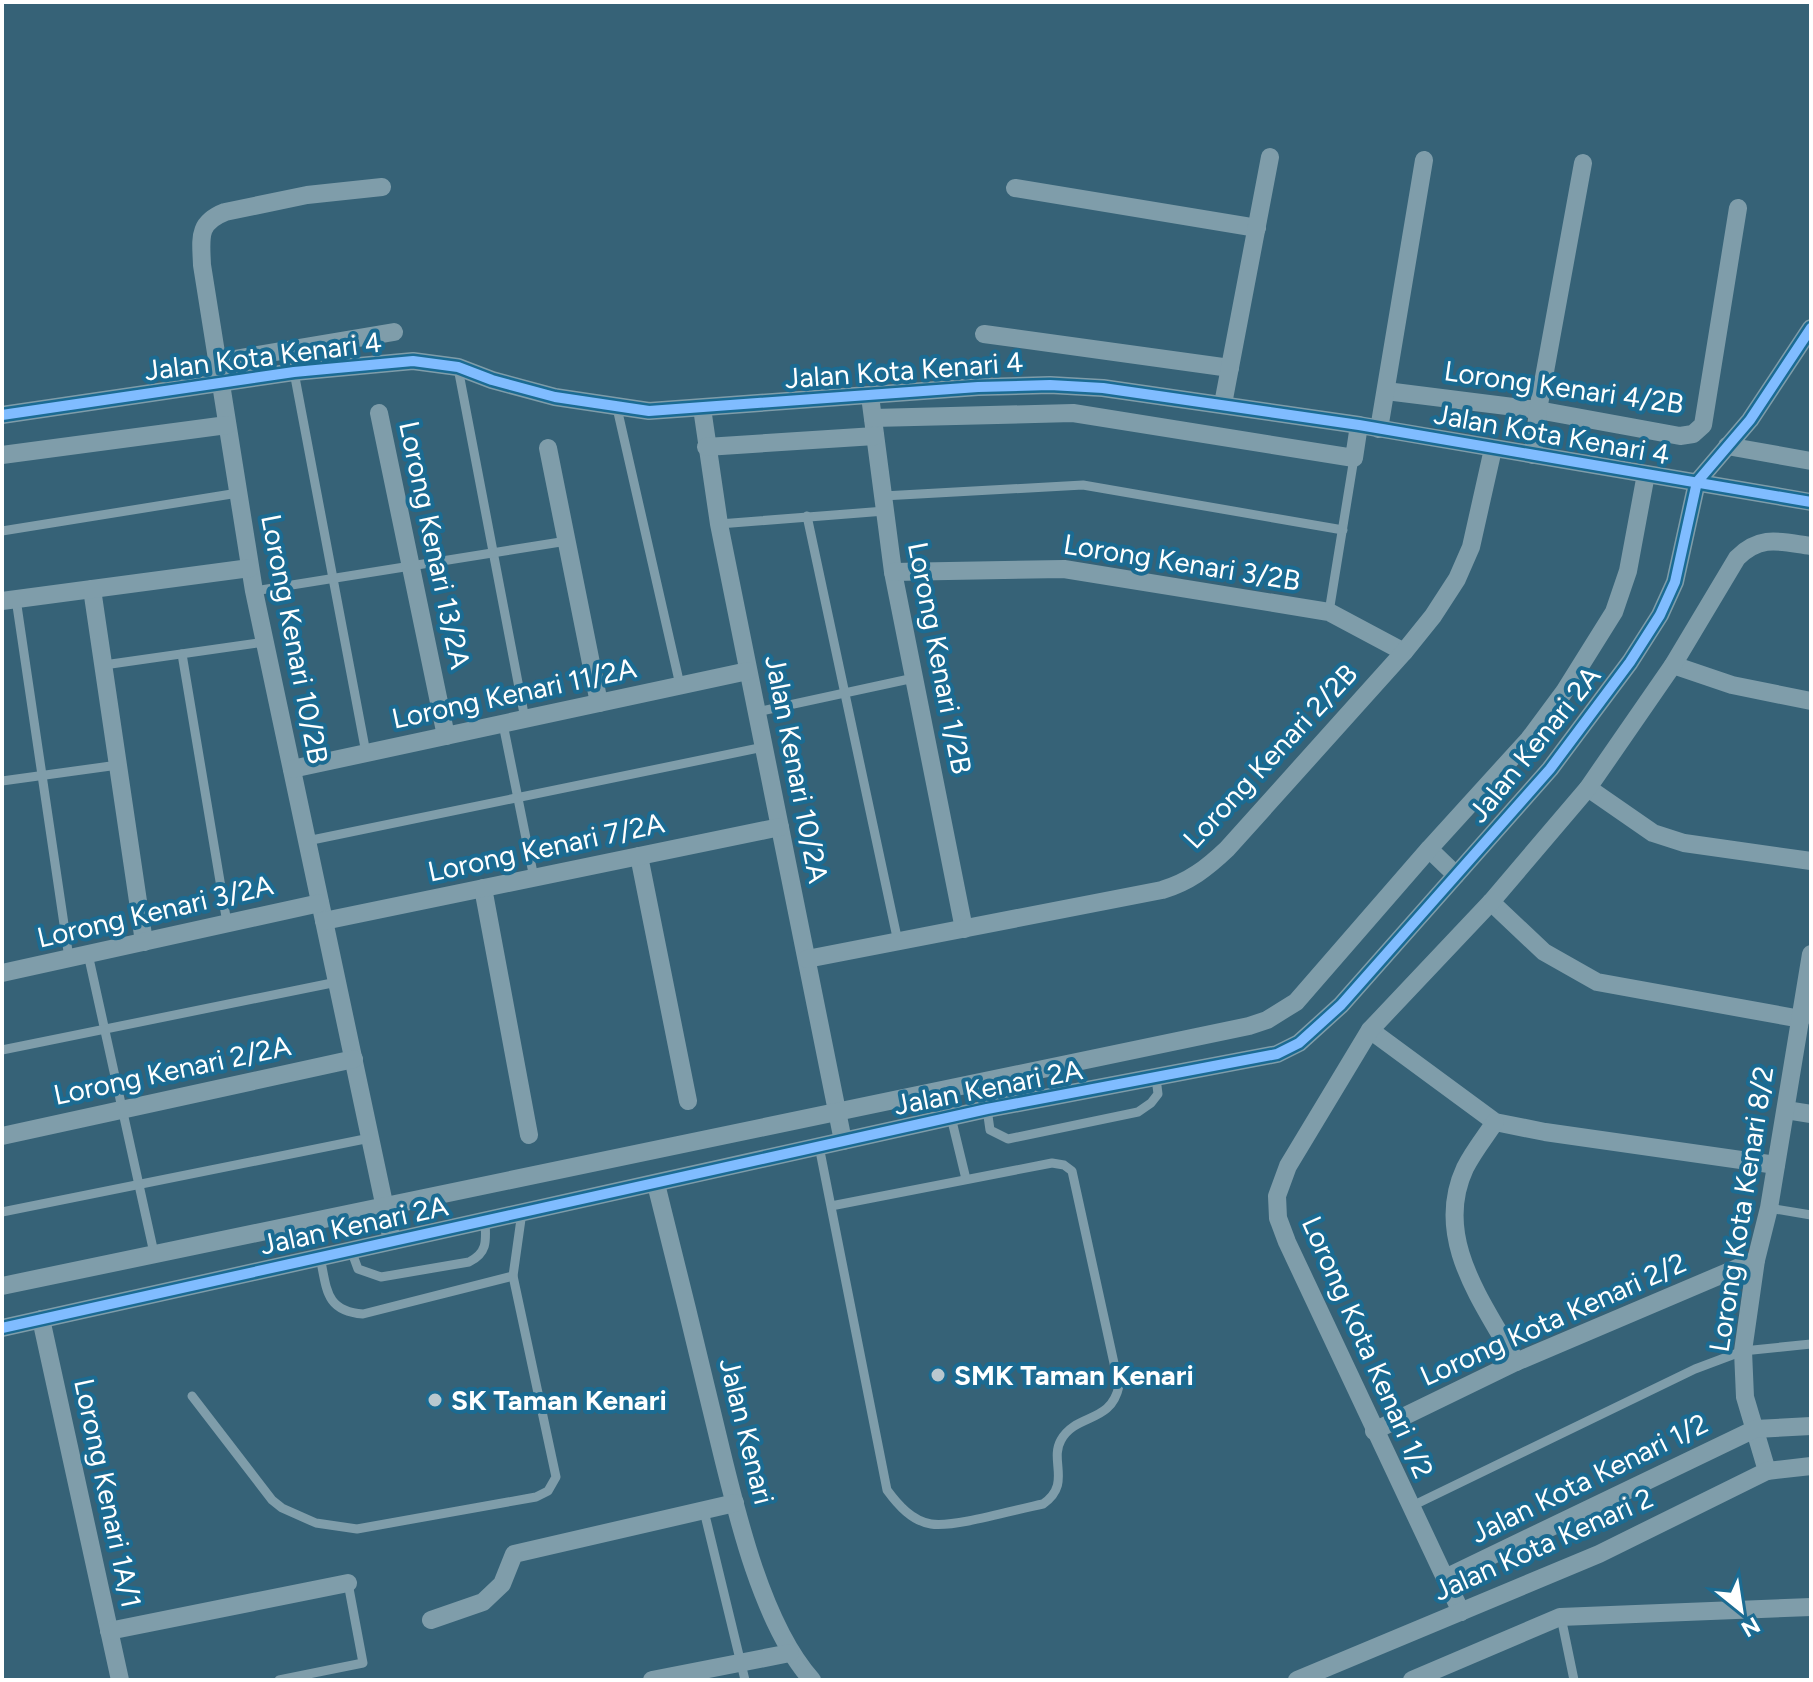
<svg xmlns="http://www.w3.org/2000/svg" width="1813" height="1682" font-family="Figtree,sans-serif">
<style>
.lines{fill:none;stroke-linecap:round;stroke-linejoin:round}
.lane{stroke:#7f9daa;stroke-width:9}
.street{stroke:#7f9daa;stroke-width:18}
.cycleway-casing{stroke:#1b6b92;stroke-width:15}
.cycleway{stroke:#80bcff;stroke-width:10}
.poi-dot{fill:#b9c8cf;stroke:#1b6b92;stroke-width:3}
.labels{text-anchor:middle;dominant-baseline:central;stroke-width:8;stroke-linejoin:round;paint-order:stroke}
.street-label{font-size:28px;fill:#fff;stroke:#1b6b92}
.poi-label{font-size:28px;font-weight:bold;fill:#fff;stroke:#1b6b92;text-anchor:start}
</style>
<rect width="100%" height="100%" fill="#366277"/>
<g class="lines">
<g class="lane">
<polyline points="458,368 525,719"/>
<polyline points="294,372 366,753"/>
<polyline points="617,408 680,685"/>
<polyline points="883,496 1083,485 1343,530"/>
<polyline points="807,516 898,942"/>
<polyline points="719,524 885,511"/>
<polyline points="2,531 238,493"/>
<polyline points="254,591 567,541"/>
<polyline points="16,599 69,958"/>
<polyline points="1329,612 1354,458"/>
<polyline points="182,654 227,923"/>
<polyline points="104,665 265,642"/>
<polyline points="757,712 914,678"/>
<polyline points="503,724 534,878"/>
<polyline points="2,781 118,765"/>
<polyline points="307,841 764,747"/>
<polyline points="88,954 154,1253"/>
<polyline points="2,1050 337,982"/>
<polyline points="987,1109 990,1130 1008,1139 1138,1112 1151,1103 1158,1094 1156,1078"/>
<polyline points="951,1117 966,1179"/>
<path d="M 819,1146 L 887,1490 C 898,1505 912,1521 931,1524 C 954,1528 1017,1509 1043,1504 C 1072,1484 1049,1461 1061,1440 C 1076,1413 1111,1424 1119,1386 L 1072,1171 L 1064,1165 L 1052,1163 L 831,1206"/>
<polyline points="1769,1208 1811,1215"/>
<polyline points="2,1212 370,1138"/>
<path d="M 351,1250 L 358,1269 L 381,1277 L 469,1262 C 488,1253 486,1240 485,1221"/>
<path d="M 320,1257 C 327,1289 325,1311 363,1314 L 513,1276"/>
<polyline points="192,1396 272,1500 282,1508 316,1523 357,1529 536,1497 548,1491 556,1477 513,1276 522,1212"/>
<polyline points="1410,1507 1695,1369 1743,1351 1811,1344"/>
<polyline points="704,1511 745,1680"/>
<polyline points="1561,1617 1574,1680"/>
<polyline points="279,1680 363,1663 348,1583"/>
</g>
<g class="street">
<path d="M 382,187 L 307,195 L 225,212 C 197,223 201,238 202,265 L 254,591 L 392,1241"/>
<polyline points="1015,188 1257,228"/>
<polyline points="984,334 1230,368"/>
<polyline points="217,362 394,332"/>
<polyline points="1386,391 1538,410 1680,436 1693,434 1703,425 1738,208"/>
<polyline points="870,396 893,572 964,929"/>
<polyline points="1223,404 1270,157"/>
<polyline points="702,408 719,524 843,1141"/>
<polyline points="379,413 446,736"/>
<polyline points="2,415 294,372 413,361 458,367 492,380 555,397 649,411 978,387 1050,385 1103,388 1359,425 1811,502"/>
<polyline points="873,418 1073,413 1354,458 1359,425"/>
<polyline points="1379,429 1424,160"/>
<polyline points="1727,446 1811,461"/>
<polyline points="706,447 875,436"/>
<polyline points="548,448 599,703"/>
<polyline points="2,455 227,425"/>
<polyline points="1533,455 1538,410 1583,163"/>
<polyline points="893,572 1064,569 1329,612 1404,652"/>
<polyline points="92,589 144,942"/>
<polyline points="2,601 250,568"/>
<polyline points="1673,665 1732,685 1811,701"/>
<polyline points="292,769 748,671"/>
<polyline points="1588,788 1653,833 1684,843 1811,861"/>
<polyline points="1429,849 1456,875"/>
<polyline points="639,856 688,1101"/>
<polyline points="483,888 529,1135"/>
<polyline points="1491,902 1544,952 1597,982 1801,1019"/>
<polyline points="324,921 780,827"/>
<path d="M 807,959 L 1162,890 C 1189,882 1207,868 1227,849 L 1404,652 L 1433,616 L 1457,579 L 1471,547 L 1493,449"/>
<polyline points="2,973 320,903"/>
<polyline points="1370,1030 1495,1122 1545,1132 1776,1165"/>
<polyline points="1786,1110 1811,1114"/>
<path d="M 1495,1122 C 1485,1137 1473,1152 1465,1168 C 1432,1239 1484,1303 1516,1362"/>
<polyline points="2,1136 354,1059"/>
<path d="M 656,1184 C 675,1259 693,1333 711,1408 C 731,1489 757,1619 812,1680"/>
<polyline points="2,1286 1249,1026 1267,1020 1296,1002 1429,849 1529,739 1564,692 1614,612 1628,571 1646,474"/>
<polyline points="41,1319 120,1680"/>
<polyline points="2,1328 987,1109 1277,1054 1299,1043 1341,1005 1550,769 1630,662 1660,615 1675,582 1697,482 1750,420 1811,328"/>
<polyline points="1374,1431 1516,1362 1756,1260"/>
<polyline points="1767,1471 1745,1397 1743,1351 1756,1260 1769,1208 1811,954"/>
<polyline points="1447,1577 1755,1429 1811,1426"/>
<path d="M 1461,1612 L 1287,1242 L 1278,1218 L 1277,1196 L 1288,1166 L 1370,1030 L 1491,902 L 1588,788 L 1673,665 L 1737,558 C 1761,534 1781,542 1811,546"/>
<polyline points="431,1620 483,1602 502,1584 514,1554 735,1503"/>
<polyline points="109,1631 348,1583"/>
<polyline points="652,1680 790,1653"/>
<polyline points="1297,1680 1599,1554 1767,1471 1811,1466"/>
<polyline points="1412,1680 1560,1617 1811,1607"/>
</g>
<g class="cycleway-casing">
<g id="cycleway">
<polyline points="2,415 294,372 413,361 458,367 492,380 555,397 649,411 978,387 1050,385 1103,388 1359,425 1811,502"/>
<polyline points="2,1328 987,1109 1277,1054 1299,1043 1341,1005 1550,769 1630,662 1660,615 1675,582 1697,482 1750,420 1811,328"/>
</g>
</g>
<use href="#cycleway" class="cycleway"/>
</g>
<g class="poi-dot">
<circle cx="938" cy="1375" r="8"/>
<circle cx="435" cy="1400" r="8"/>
</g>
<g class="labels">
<g class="street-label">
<text transform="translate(263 356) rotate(-7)">Jalan Kota Kenari 4</text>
<text transform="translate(904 370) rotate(-4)">Jalan Kota Kenari 4</text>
<text transform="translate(1564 387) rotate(8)">Lorong Kenari 4/2B</text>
<text transform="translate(1552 434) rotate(10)">Jalan Kota Kenari 4</text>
<text transform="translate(435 545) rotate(78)">Lorong Kenari 13/2A</text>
<text transform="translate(1182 562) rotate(9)">Lorong Kenari 3/2B</text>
<text transform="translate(295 639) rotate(79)">Lorong Kenari 10/2B</text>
<text transform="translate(940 658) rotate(79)">Lorong Kenari 1/2B</text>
<text transform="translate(514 693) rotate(-12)">Lorong Kenari 11/2A</text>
<text transform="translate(1534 744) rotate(-51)">Jalan Kenari 2A</text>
<text transform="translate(1270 756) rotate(-47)">Lorong Kenari 2/2B</text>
<text transform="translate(797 769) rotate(79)">Jalan Kenari 10/2A</text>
<text transform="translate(546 847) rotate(-12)">Lorong Kenari 7/2A</text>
<text transform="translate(155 911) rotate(-13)">Lorong Kenari 3/2A</text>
<text transform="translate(172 1070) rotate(-12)">Lorong Kenari 2/2A</text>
<text transform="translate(988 1087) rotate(-11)">Jalan Kenari 2A</text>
<text transform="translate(1741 1209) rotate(-81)">Lorong Kota Kenari 8/2</text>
<text transform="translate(354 1225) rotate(-12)">Jalan Kenari 2A</text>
<text transform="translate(1553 1319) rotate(-24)">Lorong Kota Kenari 2/2</text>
<text transform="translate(1368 1347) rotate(66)">Lorong Kota Kenari 1/2</text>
<text transform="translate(747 1431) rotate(76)">Jalan Kenari</text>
<text transform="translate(1589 1478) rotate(-26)">Jalan Kota Kenari 1/2</text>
<text transform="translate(108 1493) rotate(78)">Lorong Kenari 1A/1</text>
<text transform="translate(1543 1544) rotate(-24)">Jalan Kota Kenari 2</text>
</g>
<g class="poi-label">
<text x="954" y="1375">SMK Taman Kenari</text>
<text x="451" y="1400">SK Taman Kenari</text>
</g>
</g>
<rect width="1813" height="1682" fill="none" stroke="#ffffff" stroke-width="8"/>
<g transform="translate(1741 1610) rotate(150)" stroke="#1b6b92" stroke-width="6" paint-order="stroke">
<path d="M0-6L14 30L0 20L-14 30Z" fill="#ffffff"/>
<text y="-12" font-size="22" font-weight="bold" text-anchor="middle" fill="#ffffff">N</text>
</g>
</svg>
